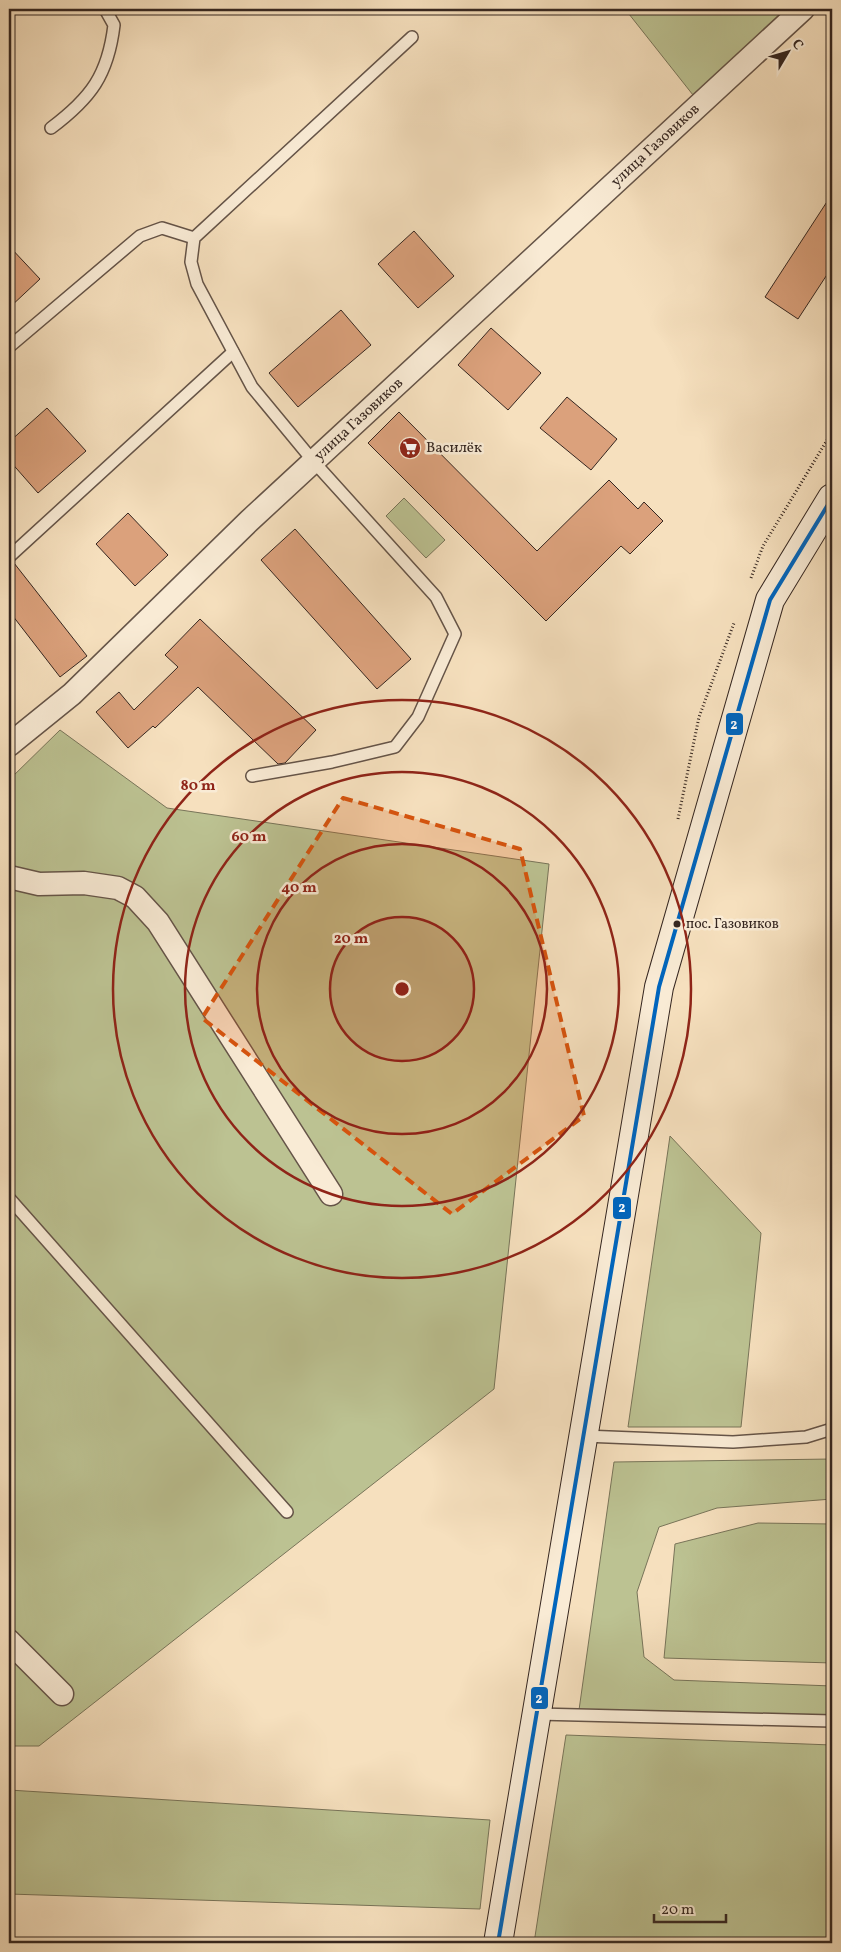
<svg xmlns="http://www.w3.org/2000/svg" width="841" height="1952" font-family="Vollkorn,serif">
<style>
.green{fill:#bcc292;stroke:#787459}
.building{fill:#dba17c;stroke:#352620}
.lines{fill:none;stroke-linecap:round;stroke-linejoin:round}
.lane-casing{stroke:#655448;stroke-width:14}
.street-casing{stroke:#655448;stroke-width:25}
.secondary-casing{stroke:#352620;stroke-width:30}
.path{stroke:#352620;stroke-width:3;stroke-dasharray:1 2.5;stroke-linecap:butt}
.lane{stroke:#f9ebd5;stroke-width:11}
.street{stroke:#f9ebd5;stroke-width:22}
.secondary{stroke:#f9ebd5;stroke-width:28}
.bus-1-casing{stroke:#f9ebd5;stroke-width:8}
.bus-1{stroke:#0065bd;stroke-width:4}
.marked{fill:#d6540e;fill-opacity:0.2;stroke:#d6540e;stroke-width:4;stroke-dasharray:10 6;stroke-linejoin:round}
.ring{fill:none;stroke:#8f2418;stroke-width:2.5}
.bus-dot{fill:#352620;stroke:#f9ebd5;stroke-width:2}
.labels{text-anchor:middle;dominant-baseline:central;stroke-width:5;stroke-linejoin:round;paint-order:stroke}
.bus-label{font-size:14px;fill:#352620;stroke:#f9ebd5;text-anchor:start}
.street-label{font-size:15px;fill:#352620;stroke:#f9ebd5}
.poi-label{font-size:15px;fill:#352620;stroke:#f9ebd5;text-anchor:start}
.centre{fill:#8f2418;stroke:#f9ebd5;stroke-width:2.5}
.ring-label{font-size:15px;text-anchor:middle;font-weight:bold;fill:#8f2418;stroke:#f9ebd5;stroke-width:5;stroke-linejoin:round;paint-order:stroke}
.line-badge{stroke:#f9ebd5;stroke-width:2}
.badge-label{font-size:14px;text-anchor:middle;font-weight:bold;fill:#fff}
</style>
<rect width="100%" height="100%" fill="#f6e0be"/>
<filter id="stains"><feTurbulence type="fractalNoise" baseFrequency=".004" numOctaves="4"/><feColorMatrix values="0 0 0 0 .2 0 0 0 0 .09 0 0 0 0 .02 0 0 0 .5 -.17"/></filter>
<radialGradient id="worn" r=".72"><stop offset=".6" stop-color="#630" stop-opacity="0"/><stop offset="1" stop-color="#630" stop-opacity=".3"/></radialGradient>
<g class="green">
<polygon points="625,9 789,9 693,95"/>
<polygon points="404,498 445,540 426,558 386,516"/>
<polygon points="60,730 167,808 549,864 494,1389 39,1746 9,1746 9,780"/>
<polygon points="670,1136 761,1233 741,1427 628,1427"/>
<polygon points="832,1459 832,1499 717,1508 659,1527 637,1592 644,1657 674,1680 832,1686 832,1720 579,1710 614,1462"/>
<polygon points="758,1523 832,1524 832,1663 664,1658 675,1544"/>
<polygon points="566,1735 832,1745 832,1943 534,1943"/>
<polygon points="9,1790 490,1820 480,1909 9,1894"/>
</g>
<g class="building">
<polygon points="832,194 832,267 798,319 765,297"/>
<polygon points="414,231 454,276 418,308 378,264"/>
<polygon points="9,246 40,279 9,308"/>
<polygon points="341,310 371,345 298,407 269,373"/>
<polygon points="491,328 541,373 508,410 458,365"/>
<polygon points="567,397 617,439 591,470 540,428"/>
<polygon points="47,408 86,451 38,493 9,460 9,442"/>
<polygon points="399,412 537,551 609,480 638,509 644,502 663,521 630,554 621,546 546,621 368,443"/>
<polygon points="128,513 168,555 135,586 96,544"/>
<polygon points="295,529 411,659 377,689 261,560"/>
<polygon points="14,563 87,656 60,677 9,611 9,564"/>
<polygon points="200,619 316,730 285,763 278,764 198,687 155,728 153,726 128,748 96,712 119,692 134,710 178,667 165,655"/>
</g>
<g class="lines">
<g class="lane-casing">
<g id="lane">
<path d="M 51,128 C 91,98 108,75 114,25 L 105,9"/>
<polyline points="9,347 140,236 162,228 194,238"/>
<polyline points="9,557 233,352"/>
<polyline points="252,776 332,762 395,747 418,717 455,634 436,597 314,462 252,387 197,284 191,262 194,238 412,37"/>
<polyline points="9,1198 287,1512"/>
<polyline points="584,1436 733,1442 806,1437 832,1429"/>
<polyline points="537,1714 832,1721"/>
</g>
</g>
<g class="street-casing">
<g id="street">
<path id="s1" d="M 9,745 L 72,694 L 249,521 L 803,9"/>
<polyline points="9,877 39,884 84,883 118,888 135,897 158,922 331,1194"/>
<polyline points="9,1641 62,1694"/>
</g>
</g>
<g class="secondary-casing">
<polyline id="secondary" points="498,1943 659,987 770,600 832,498"/>
</g>
<g class="path">
<polyline points="751,578 763,546 832,432"/>
<polyline points="678,819 699,717 734,623"/>
</g>
<use href="#lane" class="lane"/>
<use href="#street" class="street"/>
<use href="#secondary" class="secondary"/>
<g class="bus-1-casing">
<polyline id="bus-1" points="498,1943 659,987 770,600 832,498"/>
</g>
<use href="#bus-1" class="bus-1"/>
</g>
<path class="marked" d="M 343,798 L 520,849 L 584,1116 L 452,1214 L 202,1018 Z"/>
<circle cx="402" cy="989" r="72" fill="#8f2418" fill-opacity=".12"/>
<g class="ring">
<circle cx="402" cy="989" r="72"/>
<circle cx="402" cy="989" r="145"/>
<circle cx="402" cy="989" r="217"/>
<circle cx="402" cy="989" r="289"/>
</g>
<defs>
<g id="supermarket-disc" transform="scale(1.125)"><circle r="9.5" fill="#8f2418" stroke="#f9ebd5"/><path d="M-6-5.5h2.5l.6 2H6L4.5 2H-2.5L-4.4-4H-6ZM-1.5 3.2a1.3 1.3 0 1 0 .1 0ZM3 3.2a1.3 1.3 0 1 0 .1 0Z" fill="#fff"/></g>
</defs>
<g fill-rule="evenodd">
<use href="#supermarket-disc" x="410" y="448"/>
</g>
<circle class="bus-dot" cx="677" cy="924" r="4.5"/>
<g class="labels">
<g class="bus-label">
<text x="686" y="924">пос. Газовиков</text>
</g>
<g class="street-label">
<text stroke="none"><textPath href="#s1" startOffset="882">улица Газовиков</textPath></text>
<text stroke="none"><textPath href="#s1" startOffset="478">улица Газовиков</textPath></text>
</g>
<g class="poi-label">
<text x="426" y="448">Василёк</text>
</g>
</g>
<circle cx="402" cy="989" r="8" class="centre"/>
<g class="ring-label">
<text x="198" y="790">80 m</text>
<text x="249" y="841">60 m</text>
<text x="299" y="892">40 m</text>
<text x="351" y="943">20 m</text>
</g>
<g class="line-badge">
<rect x="725" y="712" width="19" height="24" rx="5" fill="#0065bd"/>
<rect x="612" y="1196" width="20" height="24" rx="5" fill="#0065bd"/>
<rect x="530" y="1686" width="19" height="24" rx="5" fill="#0065bd"/>
</g>
<g class="badge-label">
<text x="734" y="729">2</text>
<text x="622" y="1212">2</text>
<text x="539" y="1703">2</text>
</g>
<rect width="841" height="1952" fill="none" stroke="#f6e0be" stroke-width="30"/>
<rect x="10" y="10" width="821" height="1932" fill="none" stroke="#352620" stroke-width="2.5"/>
<rect x="15" y="15" width="811" height="1922" fill="none" stroke="#352620"/>
<g transform="translate(788 52) rotate(52)" stroke="#f9ebd5" stroke-width="4" paint-order="stroke">
<path d="M0-4L9 19L0 12L-9 19Z" fill="#352620"/>
<text y="-8" font-size="14" font-weight="bold" text-anchor="middle" fill="#352620">С</text>
</g>
<path d="M654 1914v8h72v-8" fill="none" stroke="#352620" stroke-width="2.5"/>
<text x="661" y="1914" font-size="15" fill="#352620" stroke="#f9ebd5" stroke-width="4" paint-order="stroke">20 m</text>
<rect width="100%" height="100%" filter="url(#stains)"/>
<rect width="100%" height="100%" fill="url(#worn)"/>
</svg>
